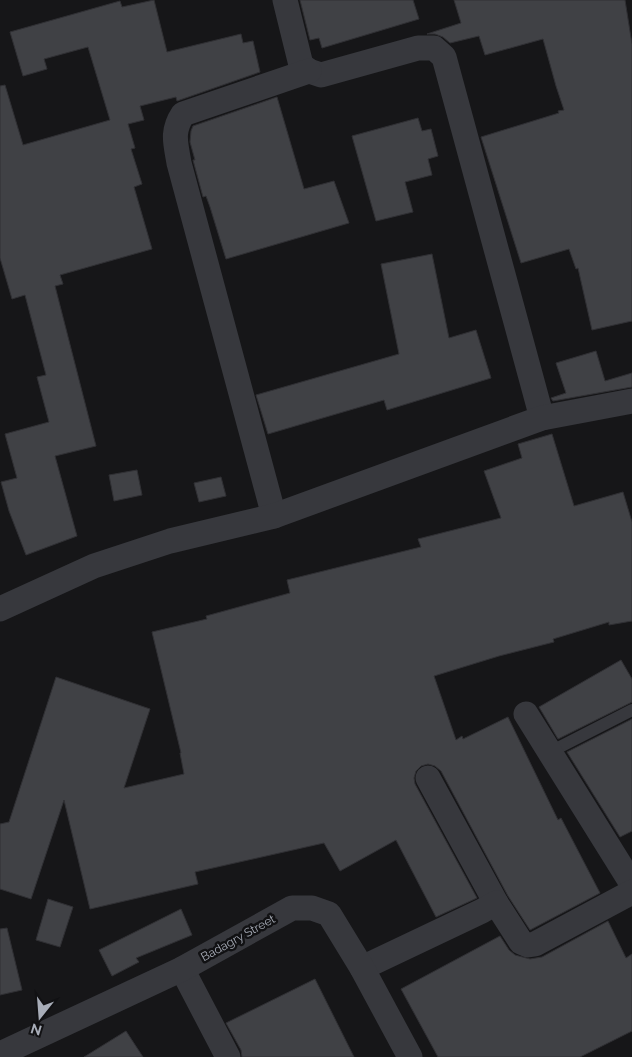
<svg xmlns="http://www.w3.org/2000/svg" width="632" height="1057" font-family="Raleway,sans-serif">
<style>
.building{fill:#404145;stroke:#303034}
.lines{fill:none;stroke-linecap:round;stroke-linejoin:round}
.service{stroke:#37383d;stroke-width:12}
.minor{stroke:#37383d;stroke-width:25}
.labels{text-anchor:middle;dominant-baseline:central;stroke-width:5;stroke-linejoin:round;paint-order:stroke}
.street-label{font-size:12px;fill:#a8adb8;stroke:#111113}
</style>
<rect width="100%" height="100%" fill="#161618"/>
<g class="building">
<polygon points="154,0 167,52 241,34 243,43 253,41 260,72 177,101 176,97 140,106 144,120 128,124 135,148 131,149 142,184 134,187 152,249 60,275 63,284 55,286 96,446 55,456 77,536 26,555 9,511 1,482 17,478 5,434 49,422 37,377 46,375 25,295 12,299 0,258 0,86 5,85 23,145 110,120 88,47 44,59 47,69 23,76 10,32 120,1 122,7"/>
<polygon points="300,0 413,0 419,19 322,48 319,38 310,40"/>
<polygon points="454,0 625,0 632,44 632,321 592,330 578,268 576,269 569,249 521,263 481,137 559,113 558,111 564,110 556,86 543,39 485,55 479,36 450,43 443,37 435,34 427,34 461,23"/>
<polygon points="277,97 304,189 334,181 349,223 226,259 210,207 206,196 203,197 193,160 195,160 190,142 191,131 193,126"/>
<polygon points="418,118 422,131 431,129 438,156 428,159 432,175 405,182 413,212 376,221 352,136"/>
<polygon points="432,254 449,338 476,330 491,378 387,410 384,400 268,434 256,395 399,354 381,264"/>
<polygon points="596,351 605,381 632,373 632,387 553,401 551,398 566,393 556,363"/>
<polygon points="552,434 574,506 623,492 632,522 632,621 609,625 609,622 553,639 554,642 499,656 434,676 456,740 462,736 463,739 508,717 558,820 561,818 600,893 530,930 508,896 441,771 435,766 428,764 421,766 416,771 414,778 415,784 477,898 436,917 396,840 340,871 324,843 195,872 198,884 90,909 64,800 31,899 0,889 0,824 9,822 56,677 150,709 124,788 184,774 180,753 181,753 152,632 207,619 206,616 290,593 287,580 421,547 418,539 501,518 484,471 522,458 518,444"/>
<polygon points="137,470 142,495 114,501 109,475"/>
<polygon points="221,477 226,496 199,502 194,483"/>
<polygon points="621,660 632,679 632,702 558,739 539,707"/>
<polygon points="632,719 632,831 620,837 567,752"/>
<polygon points="48,899 73,907 60,947 36,940"/>
<polygon points="181,909 192,935 136,958 139,962 112,976 99,950"/>
<polygon points="608,921 626,958 632,954 632,1031 580,1057 438,1057 401,989 500,936 509,950 515,955 530,959 542,957"/>
<polygon points="7,928 22,990 0,995 0,929"/>
<polygon points="315,979 354,1057 242,1057 241,1050 226,1023"/>
<polygon points="126,1031 143,1057 84,1057"/>
</g>
<g class="lines">
<polyline class="service" points="550,752 632,710"/>
<g class="minor">
<polyline points="285,0 301,65 309,71 321,75 418,48 434,48 444,57 542,418"/>
<path d="M 274,516 L 179,163 C 176,144 171,132 183,114 L 309,71"/>
<polyline points="0,609 94,566 170,541 274,516 542,418 632,401"/>
<polyline points="526,714 632,884"/>
<polyline points="428,778 496,903"/>
<polyline points="362,968 482,911 496,903 521,942 528,945 535,944 632,892"/>
<polyline points="182,969 228,1057"/>
<polyline points="0,1054 182,969 292,908 312,908 329,914 362,968 410,1057"/>
</g>
</g>
<g class="labels">
<g class="street-label">
<text transform="translate(238 938) rotate(-29)">Badagry Street</text>
</g>
</g>
<g transform="translate(40 1017) rotate(197)" stroke="#111113" stroke-width="4" paint-order="stroke">
<path d="M0-4L9 19L0 12L-9 19Z" fill="#a8adb8"/>
<text y="-8" font-size="14" font-weight="bold" text-anchor="middle" fill="#a8adb8">N</text>
</g>
</svg>
